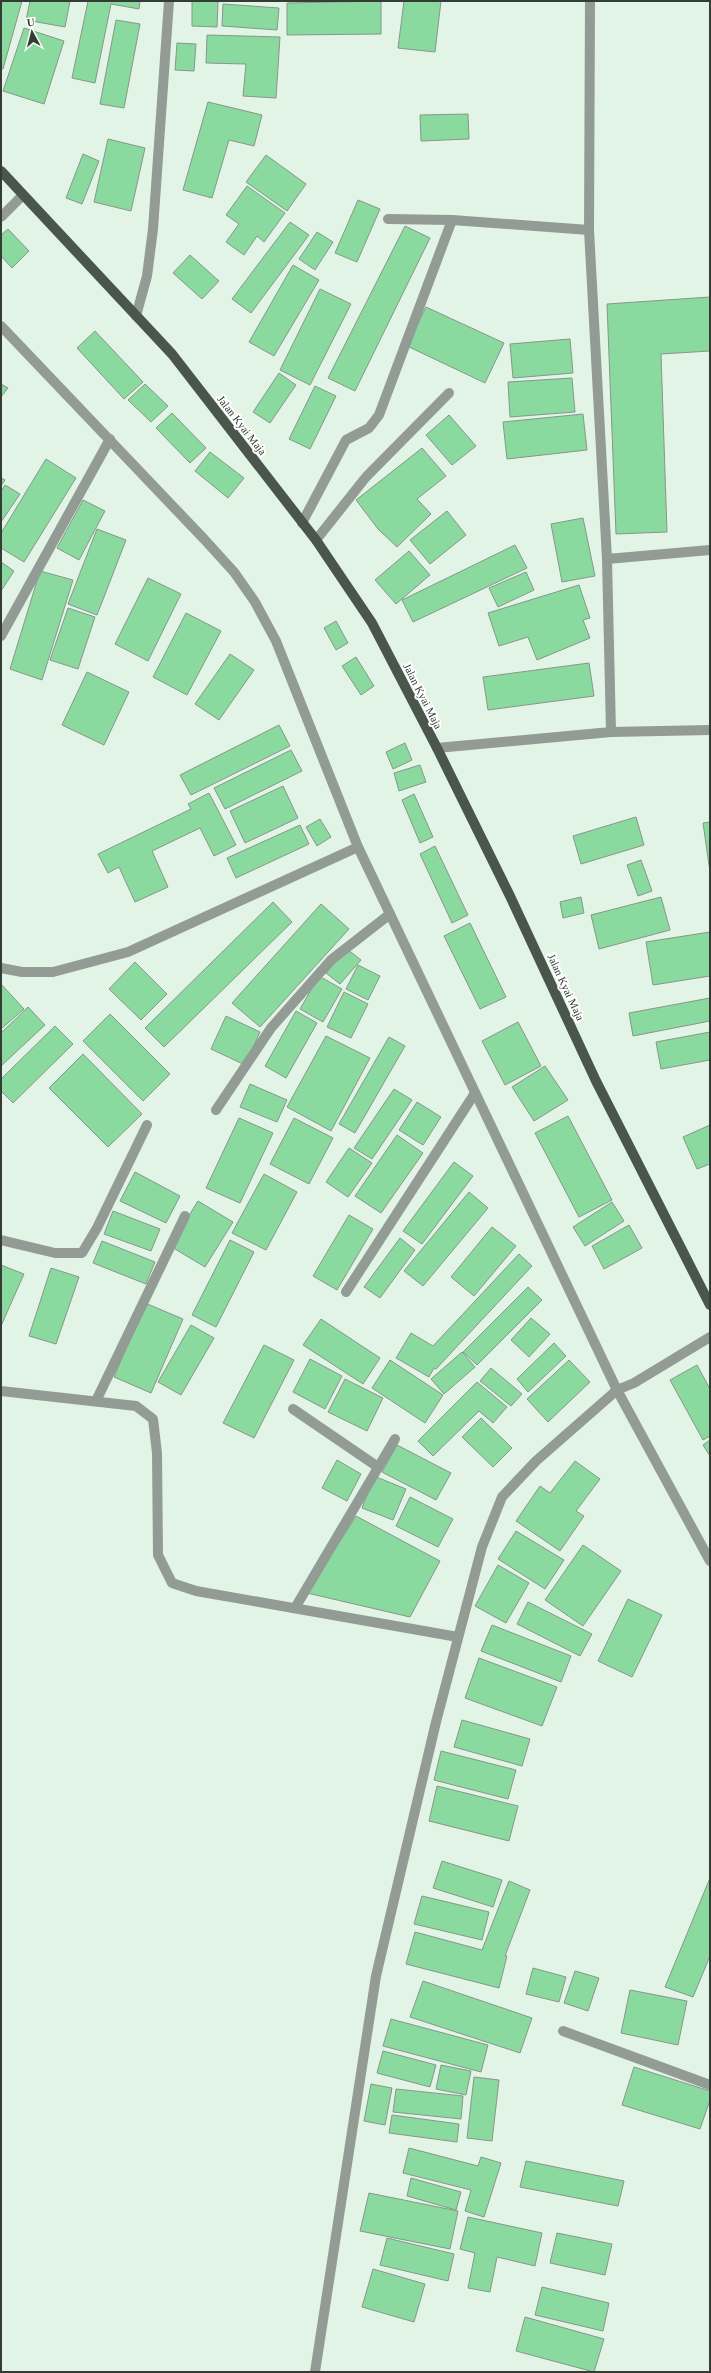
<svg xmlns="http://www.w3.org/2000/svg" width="711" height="2373" font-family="Georgia,serif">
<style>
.building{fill:#8ad99e;stroke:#87978a}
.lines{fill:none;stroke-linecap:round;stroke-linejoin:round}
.minor{stroke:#939b95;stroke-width:10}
.major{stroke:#4a564c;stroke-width:10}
.labels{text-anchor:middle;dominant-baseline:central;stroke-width:4;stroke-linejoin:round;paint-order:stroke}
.street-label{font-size:11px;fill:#353c36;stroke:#fff}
</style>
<rect width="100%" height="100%" fill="#e2f4e6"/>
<g class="building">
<polygon points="1,1 22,1 3,69 1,68"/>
<polygon points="30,1 70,1 65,27 26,20"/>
<polygon points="88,1 140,1 139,9 111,4 95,83 72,78"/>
<polygon points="192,1 218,1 217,27 192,26"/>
<polygon points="381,1 381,34 287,35 287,3"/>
<polygon points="404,1 441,1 435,52 398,48"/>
<polygon points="223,4 279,8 277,30 222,26"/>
<polygon points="116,20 140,24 124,108 100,104"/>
<polygon points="24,28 64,41 44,104 3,91"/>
<polygon points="207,35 280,37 276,98 243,96 246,64 206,63"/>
<polygon points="177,43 196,44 194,71 175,70"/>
<polygon points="208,102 262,115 254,146 229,140 212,198 183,190"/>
<polygon points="468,114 469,139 421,141 420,115"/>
<polygon points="108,139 145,148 131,211 94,202"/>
<polygon points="83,154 99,161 82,204 66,198"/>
<polygon points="266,155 306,184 287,211 246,182"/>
<polygon points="247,186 285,213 264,242 257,236 244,255 226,242 239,224 226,215"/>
<polygon points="358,200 380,209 357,262 335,253"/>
<polygon points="290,222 309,235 251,313 232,299"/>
<polygon points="405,226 430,238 355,391 328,378"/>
<polygon points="8,229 29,251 12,268 1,256 1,235"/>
<polygon points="317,232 333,242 315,270 299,259"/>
<polygon points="190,255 219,281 202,299 173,273"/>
<polygon points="293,265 319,280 274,356 249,342"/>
<polygon points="320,289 351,304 310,385 280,370"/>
<polygon points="710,297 710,351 661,354 667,532 616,534 607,304"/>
<polygon points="426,307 504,343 485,383 407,346"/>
<polygon points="95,331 143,382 124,399 77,348"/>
<polygon points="570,339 573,373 513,378 510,344"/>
<polygon points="279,373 296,385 270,423 253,412"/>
<polygon points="572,378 575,412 510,417 508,382"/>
<polygon points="1,384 8,388 1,397"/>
<polygon points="145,384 168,406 151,422 128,400"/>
<polygon points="315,386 336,396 310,449 289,439"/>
<polygon points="172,413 206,448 190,463 156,428"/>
<polygon points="583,414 587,450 507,459 503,422"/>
<polygon points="449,415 476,446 452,465 426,435"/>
<polygon points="422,448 446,476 417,499 431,514 397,547 378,529 356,500"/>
<polygon points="210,452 244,478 228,498 195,471"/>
<polygon points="46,459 76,478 24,562 1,548 1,533"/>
<polygon points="1,478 5,480 1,486"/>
<polygon points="5,485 20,494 1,522 1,491"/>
<polygon points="83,500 105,511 79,560 57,548"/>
<polygon points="447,511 466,535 430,564 410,540"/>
<polygon points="583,518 595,576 562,582 551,524"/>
<polygon points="97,529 126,540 97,615 68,604"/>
<polygon points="515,545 527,568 413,622 402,600"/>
<polygon points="409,551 430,575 396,604 375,580"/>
<polygon points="1,562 14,571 1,591"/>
<polygon points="40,571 73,580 42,680 10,669"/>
<polygon points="526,572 534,590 498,607 489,588"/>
<polygon points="148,578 181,594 148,661 115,644"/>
<polygon points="579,585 590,618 583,620 590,638 537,660 528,637 499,646 488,613"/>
<polygon points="68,608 95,617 78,669 50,660"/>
<polygon points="186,613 221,631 187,695 153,677"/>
<polygon points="336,621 348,643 336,650 324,628"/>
<polygon points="230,654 254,670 219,720 195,704"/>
<polygon points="356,657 374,686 361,695 342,666"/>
<polygon points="589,663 594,696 488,710 483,677"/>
<polygon points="87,672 129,692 104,745 62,725"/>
<polygon points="279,725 290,746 191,795 180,775"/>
<polygon points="405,743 412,760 393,769 386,752"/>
<polygon points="291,750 302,771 225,809 214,788"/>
<polygon points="420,765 426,782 399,791 394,773"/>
<polygon points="283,786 298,818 245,843 230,811"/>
<polygon points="209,793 236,845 214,856 200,828 152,851 168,887 135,902 119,867 108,873 98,854 191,809 188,804"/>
<polygon points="414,794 433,837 420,843 402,800"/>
<polygon points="636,817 644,845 581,864 573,836"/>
<polygon points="320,819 331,837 317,846 306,827"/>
<polygon points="710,822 710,872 703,823"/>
<polygon points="300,825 309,844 236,878 227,858"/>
<polygon points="435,846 468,915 452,923 420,854"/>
<polygon points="641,860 652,891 638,896 627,865"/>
<polygon points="581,897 584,913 563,918 560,902"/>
<polygon points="661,897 670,930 599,949 591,915"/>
<polygon points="273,902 292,922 164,1047 145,1028"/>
<polygon points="321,904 349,929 260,1027 232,1003"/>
<polygon points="470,923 506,997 480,1009 444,936"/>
<polygon points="710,932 710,976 653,985 646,942"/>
<polygon points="347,949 361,960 340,984 326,973"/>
<polygon points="135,962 167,994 141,1020 109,989"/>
<polygon points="358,965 380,976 368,1000 346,989"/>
<polygon points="319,976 342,989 323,1022 300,1009"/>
<polygon points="1,984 24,1009 1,1029"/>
<polygon points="344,992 368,1004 351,1038 327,1027"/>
<polygon points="710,998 710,1021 633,1036 629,1013"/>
<polygon points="28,1007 45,1025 1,1066 1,1033"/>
<polygon points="296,1011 317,1023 286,1078 265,1066"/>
<polygon points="110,1014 170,1074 143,1101 83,1041"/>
<polygon points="226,1016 260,1032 245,1065 211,1049"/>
<polygon points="518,1022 541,1066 505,1085 482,1041"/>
<polygon points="55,1026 73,1044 13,1103 1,1091 1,1079"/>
<polygon points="710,1032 710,1060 661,1069 656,1042"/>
<polygon points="326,1036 370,1058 331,1131 287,1107"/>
<polygon points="389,1037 405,1046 355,1133 339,1124"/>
<polygon points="83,1054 142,1114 108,1147 49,1088"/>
<polygon points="545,1066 568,1100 534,1121 512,1087"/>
<polygon points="250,1084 287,1100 277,1122 240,1107"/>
<polygon points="394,1089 412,1100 372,1159 354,1148"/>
<polygon points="417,1102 441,1117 423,1145 399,1130"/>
<polygon points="568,1116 612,1200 579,1217 535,1133"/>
<polygon points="239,1118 273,1133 240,1203 206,1188"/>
<polygon points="294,1118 333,1138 309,1184 270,1164"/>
<polygon points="710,1125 710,1164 697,1169 683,1137"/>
<polygon points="397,1135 423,1153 381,1213 355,1196"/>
<polygon points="349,1148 372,1163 348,1197 326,1182"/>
<polygon points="454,1162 473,1176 422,1244 403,1231"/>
<polygon points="135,1172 180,1196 166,1223 120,1201"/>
<polygon points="264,1174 297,1192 266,1250 232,1233"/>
<polygon points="469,1192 488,1208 423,1286 404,1271"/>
<polygon points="198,1201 233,1222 205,1267 170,1246"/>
<polygon points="612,1202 624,1221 585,1246 573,1227"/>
<polygon points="113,1211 160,1229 151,1251 104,1234"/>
<polygon points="349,1215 373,1229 337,1290 313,1276"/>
<polygon points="629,1225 642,1248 604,1269 592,1246"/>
<polygon points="492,1227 516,1246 474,1296 451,1277"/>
<polygon points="400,1238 415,1250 380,1298 364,1287"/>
<polygon points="230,1240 254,1252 216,1327 192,1315"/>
<polygon points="102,1241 155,1262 146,1284 93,1263"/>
<polygon points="519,1254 532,1266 436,1369 434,1368 429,1377 396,1358 411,1333 433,1346"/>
<polygon points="1,1265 24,1274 1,1326"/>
<polygon points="51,1268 79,1277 56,1344 29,1336"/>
<polygon points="528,1287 542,1300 477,1365 463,1352"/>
<polygon points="145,1303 183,1319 151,1393 114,1377"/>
<polygon points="531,1318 550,1334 529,1357 511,1340"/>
<polygon points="321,1319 380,1358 363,1384 303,1345"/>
<polygon points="191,1325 214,1338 181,1395 158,1382"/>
<polygon points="554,1343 566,1356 528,1392 517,1379"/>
<polygon points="264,1345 294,1360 254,1438 223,1423"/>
<polygon points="462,1352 475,1367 444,1394 431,1379"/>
<polygon points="310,1359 342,1376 325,1409 293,1392"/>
<polygon points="390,1360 443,1395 425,1423 372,1388"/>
<polygon points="569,1360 590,1382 548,1422 527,1399"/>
<polygon points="697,1365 710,1389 710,1436 703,1440 670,1380"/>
<polygon points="491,1368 522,1394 511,1406 480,1381"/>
<polygon points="345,1379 383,1398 367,1431 328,1412"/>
<polygon points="477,1382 507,1407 493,1423 479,1411 433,1456 418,1441"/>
<polygon points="481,1418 512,1448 493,1467 462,1437"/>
<polygon points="710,1440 710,1456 703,1445"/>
<polygon points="397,1445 451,1473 436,1500 382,1472"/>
<polygon points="337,1460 361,1474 347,1501 322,1488"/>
<polygon points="575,1461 600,1479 576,1511 584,1516 560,1551 516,1521 540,1486 550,1493"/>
<polygon points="374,1476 406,1489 393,1520 362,1508"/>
<polygon points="410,1497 453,1519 438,1547 396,1526"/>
<polygon points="356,1516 440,1561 410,1617 307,1593"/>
<polygon points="516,1531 564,1560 545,1589 498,1559"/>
<polygon points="583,1545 621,1571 583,1626 545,1600"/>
<polygon points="498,1565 529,1583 506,1623 475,1606"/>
<polygon points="628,1599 662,1615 632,1677 598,1661"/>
<polygon points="528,1602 592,1634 580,1656 517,1624"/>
<polygon points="492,1625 571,1656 561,1682 481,1651"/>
<polygon points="479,1658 557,1687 542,1726 465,1698"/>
<polygon points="462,1720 530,1739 522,1766 454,1747"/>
<polygon points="441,1751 516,1770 508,1799 434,1780"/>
<polygon points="437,1786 518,1806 509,1841 429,1821"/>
<polygon points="442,1861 502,1880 493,1907 433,1888"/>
<polygon points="710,1878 710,1956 693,1997 665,1987"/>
<polygon points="509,1881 530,1890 505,1956 507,1956 499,1988 406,1964 415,1932 482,1950"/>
<polygon points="422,1896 489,1912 482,1940 414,1924"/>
<polygon points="533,1968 566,1977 559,2002 526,1994"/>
<polygon points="575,1971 599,1978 588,2011 564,2003"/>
<polygon points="423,1981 532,2018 520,2053 410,2017"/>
<polygon points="630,1990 687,2001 678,2045 621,2033"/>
<polygon points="391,2019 488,2045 481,2072 383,2046"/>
<polygon points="383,2051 436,2065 430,2087 377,2073"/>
<polygon points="441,2065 471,2071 466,2095 436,2089"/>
<polygon points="634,2067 710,2091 710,2100 700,2129 622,2105"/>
<polygon points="474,2077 499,2080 492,2141 467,2138"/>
<polygon points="371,2084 392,2088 385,2125 364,2121"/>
<polygon points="396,2089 463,2096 461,2119 393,2112"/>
<polygon points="392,2115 459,2124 457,2142 389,2133"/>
<polygon points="409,2148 478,2166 481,2157 501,2163 484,2217 465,2211 471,2190 403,2173"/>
<polygon points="526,2161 624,2181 618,2206 520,2187"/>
<polygon points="411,2178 461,2192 456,2210 407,2196"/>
<polygon points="369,2193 458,2211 450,2249 360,2231"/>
<polygon points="468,2217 542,2233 535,2266 497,2257 490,2292 468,2288 475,2253 460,2249"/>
<polygon points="557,2233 612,2244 605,2275 550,2263"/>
<polygon points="387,2238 454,2254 448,2281 380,2265"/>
<polygon points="373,2269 425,2284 414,2322 362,2307"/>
<polygon points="542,2287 609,2303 603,2331 535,2315"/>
<polygon points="525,2317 604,2339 594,2372 516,2351"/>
</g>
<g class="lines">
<g class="minor">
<polyline points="590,1 589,230 607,559 611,732"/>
<polyline points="1,217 23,195"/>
<polyline points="388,219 452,220 589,230"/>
<polyline points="136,316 147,276 153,229 169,1"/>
<polyline points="1,326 204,539 234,572 255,602 276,641 358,847 617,1390 710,1561"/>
<polyline points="302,523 346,440 369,428 379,415 452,220"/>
<polyline points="316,540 366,477 449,393"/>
<polyline points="607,559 710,550"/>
<polyline points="1,636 110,439"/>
<polyline points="437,748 611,732 710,730"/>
<polyline points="1,968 22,972 53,972 128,952 358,847"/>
<polyline points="216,1110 271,1028 331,960 390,914"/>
<polyline points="1,1240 55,1253 82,1253 97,1228 147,1125"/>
<polyline points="346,1292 475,1093"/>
<polyline points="1,1391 136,1406 153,1419 157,1453 158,1555 172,1583 196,1591 458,1637"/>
<polyline points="96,1401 185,1216"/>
<polyline points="293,1409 378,1467"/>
<polyline points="295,1608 395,1439"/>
<polyline points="563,2031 710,2085"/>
<polyline points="315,2372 376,1976 436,1722 482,1547 502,1497 536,1461 617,1390 634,1383 710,1337"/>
</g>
<polyline class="major" points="1,171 172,354 316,540 372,623 437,748 510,896 596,1081 710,1305"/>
</g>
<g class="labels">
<g class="street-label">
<text transform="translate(242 425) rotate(52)">Jalan Kyai Maja</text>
<text transform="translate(423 696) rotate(63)">Jalan Kyai Maja</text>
<text transform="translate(566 987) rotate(65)">Jalan Kyai Maja</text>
</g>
</g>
<rect width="711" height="2373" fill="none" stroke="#353c36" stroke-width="4"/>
<g transform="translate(32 32) rotate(353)" stroke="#ffffff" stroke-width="3" paint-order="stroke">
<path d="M0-3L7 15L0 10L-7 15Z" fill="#353c36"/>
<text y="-6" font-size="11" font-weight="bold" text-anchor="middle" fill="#353c36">U</text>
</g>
</svg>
